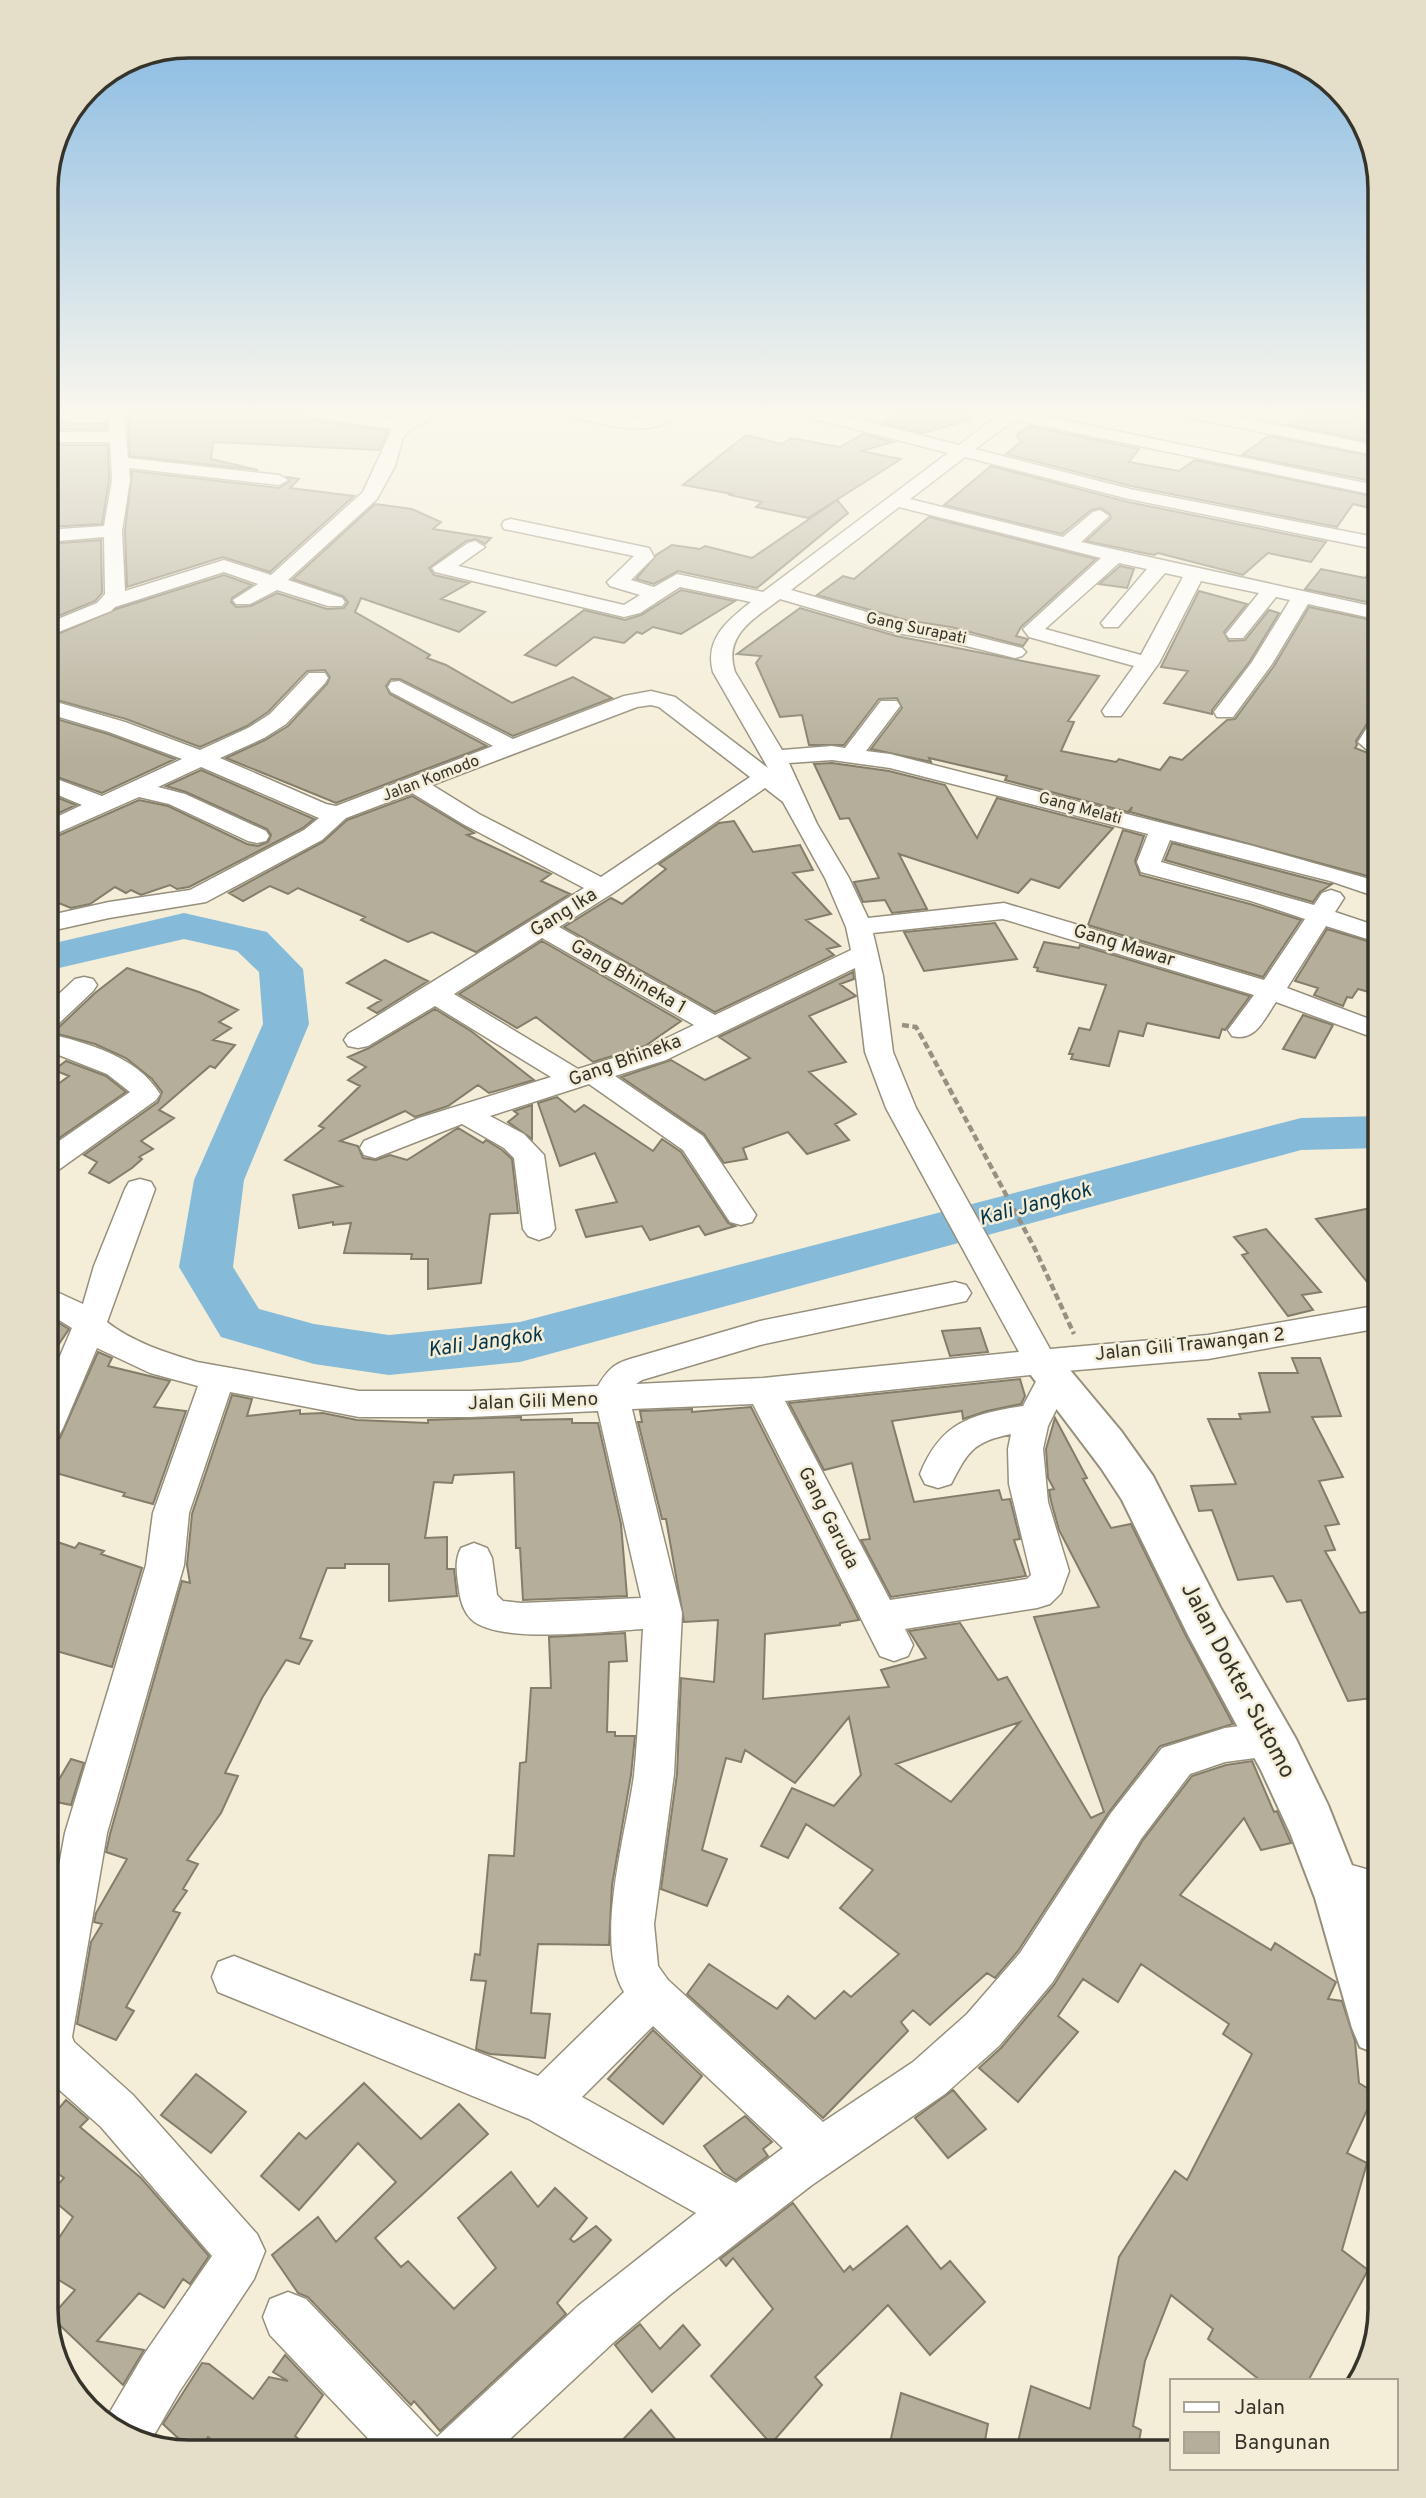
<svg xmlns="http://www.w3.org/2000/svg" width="1426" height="2498" font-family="Overpass,sans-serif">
  <rect width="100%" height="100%" fill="#f4eed8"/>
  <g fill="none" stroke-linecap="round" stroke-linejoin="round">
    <path fill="#85bad9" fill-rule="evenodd" d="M184,913L267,932L303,969L309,1024L244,1180L233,1267L259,1309L314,1324L389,1335L520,1322L1301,1118L1380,1116V1148L1301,1150L520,1362L389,1375L314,1364L221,1337L179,1267L194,1180L263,1024L259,972L237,951L184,939L46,971V945Z"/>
  </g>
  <path fill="#b4ae9a" stroke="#837d6a" stroke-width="2" fill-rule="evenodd" d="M127,412H301L312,420L388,431L379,450L213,442L211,459L258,470L130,456L128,423H130Z
    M901,412H971L972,419L923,433L883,423Z
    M1310,412H1362L1357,418L1373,420L1379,443L1288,425Z
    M61,420L74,424L106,423V429H46V425Z
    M1029,426L1139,449L1129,462L1179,471L1195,460L1381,498V511L1353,504L1337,527L1131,486L1006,454L1021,442L1016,435Z
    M863,434L893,442L861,451L901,459L808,518L756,507L762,502L730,495L732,494L683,485L746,435L782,444L791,438L840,447Z
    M1268,436L1381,458V483L1242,455Z
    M46,445H108L109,480L102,524L46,527V505L59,494L46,492Z
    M991,466L1128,502L1326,542L1311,562L1268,553L1243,575L1158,553L1154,555L1086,541L1111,518L1110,514L1101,508L1091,510L1062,534L944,505Z
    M132,471L279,488L290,481L287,477L299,479L290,488L354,496L270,572L223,557L127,587L125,531Z
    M837,500L848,513L757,588L678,571L654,584L636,579L656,555L672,545L700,549L705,546L752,558Z
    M375,504L412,509L441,522L433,529L491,538L485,544L476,539L466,541L429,568L434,575L469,583L441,599L485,612L459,632L361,598L355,612L430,655L427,658L446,665L512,703L573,677L612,698L513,736L400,679H391L386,686L390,694L487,746L336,803L226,758L265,740L288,726L327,684L330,677L325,670L307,671L268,712L247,726L200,747L126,719L46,697V639L116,609L224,575L252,585L232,598L231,602L236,607L251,606L277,593L327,609L344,608L348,602L343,596L293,579Z
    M929,517L1096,559L1021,627L1016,636L1028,639L1023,646L951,627L906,620L817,595L843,576L854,579Z
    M101,540L102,593L95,601L46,621V544Z
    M1381,557V605L1305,589L1321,569L1365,578Z
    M1120,566L1134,569L1127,588L1099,584Z
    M681,590L735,601L681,634L653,627L642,634L637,632L624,643L594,637L556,666L525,655L584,610L625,620L641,615Z
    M1199,591L1247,604L1224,632L1229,641L1245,640L1269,610L1279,613L1250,661L1212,710V714L1164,703L1188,671L1161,667Z
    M1309,607L1381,622V714L1370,719L1356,741L1357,745L1355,748L1381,758V866L1375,878L1130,812L1132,807L1128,812L1005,780L1007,776L929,758L931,762L871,749L902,708L897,698L879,699L844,745H809L802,715L780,717L756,663L761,656L737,654L800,608L896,636L1099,676L1068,721L1074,722L1061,751L1116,762L1119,759L1160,770L1170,757L1182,760L1227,720L1235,719L1274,666Z
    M46,716L108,734L175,759L102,793L46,773Z
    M832,763L889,771L945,785L977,838L997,798L1113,828L1059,888L1031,879L1018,893L899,854L927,909L892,913L885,900L863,902L854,882L879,878L849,818L840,819L814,764Z
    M201,770L314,819L303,828L189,887L177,889L170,885L141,895L131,890L126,893L115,887L90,904L71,908L46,898V841L139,800L168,806L247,844L258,846L268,842L271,835L267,829L186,792L166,786Z
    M46,793L76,805L46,819Z
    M412,796L474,833L467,835L551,874L541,881L570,894L476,952L432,932L408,942L361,920L365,917L298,888L288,894L270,886L243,901L229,893L323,842L347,820Z
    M734,821L753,852L800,845L813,870L793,873L831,914L806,920L840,946L827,949L834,955L715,1012L564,927L611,898L622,904L666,869L659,864L719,823Z
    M1123,830L1144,836L1135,861L1140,875L1250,904L1301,920L1263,977L1088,925Z
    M1172,843L1329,884H1332L1320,892L1313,902L1165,860Z
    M995,923L1017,959L924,971L904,932Z
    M1327,929L1381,945V973L1369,992L1358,989L1352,998L1347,997L1343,1006L1314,995L1318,988L1295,981Z
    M542,941L681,1021L645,1046L593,1062L536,1017L517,1028L459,994Z
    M1044,942L1079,948L1080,945L1250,996L1225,1030L1222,1029L1219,1038L1147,1023L1143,1036L1119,1031L1109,1066L1071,1059L1073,1054H1069L1079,1028L1090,1030L1106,985L1037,971L1038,968L1034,967Z
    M385,960L428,981L377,1013L368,1008L381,1000L347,983Z
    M127,968L199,992L238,1010L219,1022L231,1028L213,1040L235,1045L215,1068L210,1066L159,1110L174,1118L141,1141L153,1149L139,1157L142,1159L132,1168L109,1183L89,1173L97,1162L84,1155L158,1102L162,1092L152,1079L126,1058L95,1044L47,1031L58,1028L95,993Z
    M853,972L854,979L840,984L856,996L809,1016L846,1062L809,1072L856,1114L835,1124L849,1140L807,1154L788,1132L743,1148L747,1159L724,1163L704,1134L621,1077L671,1060L705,1080L750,1058L719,1037Z
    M435,1009L471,1031L534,1080L489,1093L478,1085L448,1106L415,1117L405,1111L340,1141L358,1146L363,1158L376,1160L390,1155L407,1160L458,1128L483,1143L486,1140L502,1150L512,1159L518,1213L490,1214L481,1283L428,1289V1259H411L412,1254L344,1253L351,1223L333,1225V1222L299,1228L293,1195L342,1186L285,1160L324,1128L319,1126L360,1086L348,1080L366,1067L348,1057L369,1048Z
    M1303,1015L1333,1025L1315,1058L1283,1049Z
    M66,1061L106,1076L126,1092L46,1147V1093L69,1076L54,1070Z
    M557,1097L575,1112L584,1105L653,1151L662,1139L681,1152L728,1223L735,1226L705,1235L699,1226L650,1240L642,1226L586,1237L576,1210L617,1202L595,1153L560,1166L538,1103Z
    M532,1105V1139L508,1122L518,1114L514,1111Z
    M1381,1206V1299L1316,1219Z
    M1266,1229L1321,1292L1302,1295L1313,1310L1288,1316L1242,1255L1248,1253L1234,1237Z
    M49,1317L69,1329L46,1363V1322Z
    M980,1328L988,1352L950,1356L942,1331Z
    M98,1352L112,1358L108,1366L170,1381L154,1407L186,1411L153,1504L123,1496L125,1493L46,1470V1443L60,1438Z
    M1292,1358H1320L1341,1416L1312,1417L1343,1477L1319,1481L1339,1524L1325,1526L1335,1550L1325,1551L1360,1613L1380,1610V1697L1348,1701L1301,1600L1287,1602L1273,1576L1238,1580L1212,1510L1199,1511L1191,1486L1236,1484L1208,1419H1241L1239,1414L1270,1412L1259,1373H1298Z
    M1020,1379L1025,1396L1021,1404L987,1411L963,1419L962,1411L892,1421L914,1502L999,1490L1002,1500L1010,1499L1020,1539L1014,1540L1026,1576L891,1597L861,1540L870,1539L852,1463L824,1470L789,1403Z
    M232,1395L252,1399L247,1416L300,1410V1414L323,1413L357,1420L428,1423V1420L521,1417V1420L572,1419V1423H598L621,1524L627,1596L523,1600L520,1548H516L514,1472L454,1475L452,1483L434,1482L425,1538L447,1537V1569H454L457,1596L389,1601V1564H345V1568H327L300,1638L312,1641L299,1664L286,1660L262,1698L225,1773L238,1776L221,1813L187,1860L198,1864L183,1889L187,1891L173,1911L180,1913L126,2007L134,2011L116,2040L77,2024L91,1942L102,1924L94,1922L96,1913L127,1859L106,1852L110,1834L182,1581L190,1583L187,1565L192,1514Z
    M751,1407L859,1620L840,1623V1625L765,1634L763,1699L889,1687L881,1670L926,1658L909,1631L960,1623L998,1680L1007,1677L1091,1818L1104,1812L1034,1617L1099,1607L1059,1530L1051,1501L1049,1490L1054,1489L1048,1478L1046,1449L1055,1418L1087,1478L1083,1479L1111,1528L1131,1524L1186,1636L1233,1724L1160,1746L1109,1812L1018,1951L995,1978L987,1973L930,2025L913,2010L901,2022L908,2031L823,2118L687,1994L709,1964L777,2009L788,1996L815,2019L844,1991L851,1997L899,1954L840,1908L873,1870L806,1824L788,1858L761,1846L792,1788L834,1806L861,1775L849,1717L795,1783L745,1750L741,1762L726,1758L702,1850L727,1859L707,1906L661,1889L677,1774L681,1678L714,1682L718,1620L684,1622L666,1519H662L638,1422H642L640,1411L692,1409V1412ZM1020,1722L951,1802L896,1764Z
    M46,1538L75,1548L79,1543L104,1551L101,1554L142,1568L112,1667L46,1648Z
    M625,1633L627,1661L609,1662L607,1732H615V1736H635L631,1775L612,1885L609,1945L538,1944L531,2013L550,2014L545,2058L490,2054L476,2049L486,1981L471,1980L475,1954L480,1955L489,1855L514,1856L520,1763L526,1762L531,1688H551L549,1637Z
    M71,1759L84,1763L71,1805L47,1800Z
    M1252,1761L1274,1812L1277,1811L1291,1843L1261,1850L1244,1818L1180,1895L1271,1950L1275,1943L1336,1982L1328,1999L1342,2001L1355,2041L1359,2083L1375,2093L1347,2153L1367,2163L1342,2250L1368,2270L1308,2381H1261L1208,2339L1213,2329L1171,2295L1145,2361L1133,2426L1141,2430L1137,2452H1045L1018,2442L1031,2386L1090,2409L1119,2257L1175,2171L1187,2180L1252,2054L1223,2034L1229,2024L1141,1964L1118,2002L1083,1979L1058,2016L1078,2032L1018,2102L979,2068L1001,2048L1054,1985L1143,1840L1192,1776L1226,1765Z
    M653,2030L702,2076L663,2124L608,2079Z
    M196,2074L246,2112L211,2153L161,2115Z
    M364,2083L421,2139L459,2104L488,2134L375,2238L401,2267L408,2261L454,2309L496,2268L458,2218L511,2172L538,2207L555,2188L587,2218L570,2239L574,2242L596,2226L611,2240L557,2303L566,2314L440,2431L414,2401L411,2405L308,2297L298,2293L272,2255L318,2217L336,2242L396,2182L358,2143L299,2210L261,2176L299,2133L306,2139Z
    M953,2090L986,2129L948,2158L915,2118Z
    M66,2100L88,2119L80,2127L141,2178L209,2256L190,2284L183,2279L164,2308L139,2293L97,2341L144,2350L123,2385L51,2317L75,2290L46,2272V2257L73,2217L48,2196L64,2178L46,2165V2105L55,2113Z
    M745,2116L772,2142L763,2149L768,2156L736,2180L723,2172L704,2146Z
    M793,2203L844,2272L850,2266L853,2270L907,2226L941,2269L950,2261L985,2302L930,2355L888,2305L815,2377L822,2385L771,2444L711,2376L773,2309L733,2258L726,2266L720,2259Z
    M640,2324L660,2349L683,2325L700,2345L652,2392L615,2345Z
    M285,2355L323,2395L295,2436L314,2452H228L208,2437L198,2452H193L163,2424L202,2363L209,2364L253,2399L269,2377L288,2381L273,2372Z
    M901,2393L988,2424L983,2452H888Z
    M651,2410L686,2452H611Z"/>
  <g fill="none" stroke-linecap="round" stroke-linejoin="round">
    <defs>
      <path id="minor" d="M108,412H124L128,458L279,475L288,480L279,485L129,468L130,480L122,531L125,591L224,560L271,575L363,492L392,429L312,417L304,412H346L402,421L420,412H442L410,430L403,437L395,466L377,499L288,580L342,598L345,602L342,606H328L277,590L250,604H236L233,600L258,584L224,572L115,607L111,611L46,637V624L97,603L105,594L104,537L46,542V530L104,526L112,480L110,442H46V432H109Z
        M563,412H600L638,419L659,412H680C654,442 604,423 571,417Z
        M801,412H830L959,445L1002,412H1024L1380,486V496L1014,420L975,449L1130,489L1380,538V550L1129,499L965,457L910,499L1063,537L1093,512L1100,510L1109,516L1081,542L1380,608V620L1308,604L1272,664L1233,717H1217L1214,712L1252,662L1290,600L1276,597L1243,638H1229L1226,634L1259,593L1201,581L1159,663L1121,716H1105L1102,711L1134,666L1029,637L1023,629L1101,558L899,507L791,590L905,623L950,630L1022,648L1026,652L1022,656L1015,658L950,642L896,633L780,599C754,619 723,635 735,672L782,750L832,746L845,748L881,701H897L900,706L866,751L890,754L1253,846L1380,882V898L1330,881L1170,840L1161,862L1314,905L1322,893L1331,890L1340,893L1344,898L1335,912L1380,927V943L1326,926L1287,988L1380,1023V1040L1276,1002C1264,1019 1256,1042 1232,1036L1228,1030L1254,995L1003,919L873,933L883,976L893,1052L916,1108L1050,1349L1208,1335L1380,1305V1328L1208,1359L1066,1371L1071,1380L1048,1426L1043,1449L1048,1502L1069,1571L1061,1593L1050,1604L1037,1608L905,1629L913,1645L908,1656L894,1661L880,1656L753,1404L632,1409L682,1613L674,1774L654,1924L658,1966L668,1980L823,2122L913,2062L967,2014L1020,1953L1111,1813L1162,1748L1225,1728L1270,1722L1284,1727L1290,1739L1284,1751L1270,1756L1225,1762L1190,1774L1141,1839L1052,1983L999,2046L945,2094L812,2185L671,2294L614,2342L496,2452H381L270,2335L263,2317L270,2299L288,2292L306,2299L437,2437L578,2306L696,2213L529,2119L218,1992L212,1977L218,1962L234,1956L538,2076L624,1992C593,1942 627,1831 634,1775C639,1727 640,1678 643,1629C606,1631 497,1645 471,1619C464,1612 460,1600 459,1590C457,1575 454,1561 461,1548L474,1543L487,1548L492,1558L497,1595L503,1601L521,1603L641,1598L598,1411L470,1417H359L230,1392L189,1513L184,1565L107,1833L72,2037L74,2042L133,2095L257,2234L265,2251L254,2279L179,2392L150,2442L110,2429L104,2422L143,2356L212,2256L101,2127L46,2078V1936L65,1833L146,1565L153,1513L198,1386L150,1373L97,1348L63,1428L58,1437L46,1441V1389L72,1328L46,1312V1287L83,1304L94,1266L125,1189L129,1182L140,1179L151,1182L155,1189L107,1322C132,1342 167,1353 197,1362L359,1391H470L598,1386C607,1371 613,1364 630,1359L760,1321L955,1282L966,1285L971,1293L966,1301L760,1345L642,1380L636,1384L763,1378L1019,1352L886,1108L865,1052L855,968L666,1060L615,1076L703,1136L756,1215L752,1222L741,1225L730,1222L683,1150L589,1084L490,1116L524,1134L544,1155L555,1229L550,1236L539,1240L528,1236L523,1229L514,1158L504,1148L462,1124L375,1158L364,1155L360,1148L364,1141L419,1118L551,1077L435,1006L368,1046L358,1048L348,1046L344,1040L348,1034L584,888L463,824L412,793L346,818L322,840L206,902L109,918L46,932V916L109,902L190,890L304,830L319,818L201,767L158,787L185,794L266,831L269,836L266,841L257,843L248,841L169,804L139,797L46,838V822L82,805L46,790V775L102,796L182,759L109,732L46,713V699L125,722L200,750L248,728L270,714L309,673H325L328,678L325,683L286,724L264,738L220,758L326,804L336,806L493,746L391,692L388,687L391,682L399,681L513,739L624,696L651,691L675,697L768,768L713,672C704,639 728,620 751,602L680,587L640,613L624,617L435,572L432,568L468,543L475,541L485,547L458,566L624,605L640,595L610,586L607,582L634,556L504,529L502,525L504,521L511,519L649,548L654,557L631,580L654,587L677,574L763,592L948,453L803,416ZM1119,563L1147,569L1101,623L1104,627H1118L1165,573L1183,577L1141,655L1045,629ZM651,705L659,707L750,777L601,877L479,814L432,785L637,707ZM832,760L890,768L1148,834L1137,862L1141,872L1251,901L1305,919L1264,980L1004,903L868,918L849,878L817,824L789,763ZM765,788L783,802L825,878L846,927L851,950L715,1015L559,927L613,893ZM542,938L694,1025L646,1048L578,1069L454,994ZM1040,1374L1023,1406C970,1415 941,1422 920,1474L925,1484L938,1488L951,1484C968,1452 972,1442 1011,1434L1008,1449L1009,1484L1031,1575L1027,1579L890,1600L785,1401ZM653,2026L783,2148L736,2183L582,2097Z
        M1179,412H1213L1380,446V456L1187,417Z
        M1380,718V756L1372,754L1358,742L1372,720Z
        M84,977L93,979L97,985L93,991L56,1026L46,1028V1006L75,979Z
        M46,1033C87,1043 137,1056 160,1094L156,1100L57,1171L46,1174V1150L130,1092L107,1074L46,1050Z
        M1334,1860L1380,1873V1913L1319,1894L1313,1880L1319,1866Z"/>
      <path id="major" d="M1041,1347L1055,1352L1121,1431L1153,1476L1220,1607L1296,1739L1328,1805L1380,1936V2055L1360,2047L1352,2028L1315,1898L1291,1835L1261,1770L1188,1635L1122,1500L1101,1468L1021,1362L1027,1352Z"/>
    </defs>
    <use href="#minor" stroke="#958f7c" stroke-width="3"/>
    <use href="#major" stroke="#958f7c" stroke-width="4"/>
    <path stroke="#969182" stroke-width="4.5" stroke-dasharray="7 3.5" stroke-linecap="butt" d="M902,1025L916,1027L924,1041L1035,1249L1074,1334"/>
    <use href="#minor" fill="#fff" fill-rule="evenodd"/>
    <use href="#major" fill="#fff" fill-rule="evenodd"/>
  </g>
  <linearGradient id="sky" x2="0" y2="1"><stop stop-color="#80b6e2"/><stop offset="0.54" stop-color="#faf7ed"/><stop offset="1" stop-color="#faf7ed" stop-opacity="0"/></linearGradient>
  <rect width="1426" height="762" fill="url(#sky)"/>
  <g text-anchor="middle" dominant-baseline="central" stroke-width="5" stroke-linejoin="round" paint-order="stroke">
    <g font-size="16" fill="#36332b" stroke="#f4eed8">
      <text transform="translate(916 629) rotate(12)">Gang Surapati</text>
      <text transform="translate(431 779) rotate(-21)">Jalan Komodo</text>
      <text transform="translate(1080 809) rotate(15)">Gang Melati</text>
    </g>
    <g font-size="19" fill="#36332b" stroke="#f4eed8">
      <text transform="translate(564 913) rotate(-32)">Gang Ika</text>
      <text transform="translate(1124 946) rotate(17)">Gang Mawar</text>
      <text transform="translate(628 977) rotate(30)">Gang Bhineka 1</text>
      <text transform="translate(625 1061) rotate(-20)">Gang Bhineka</text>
      <text transform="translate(1190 1345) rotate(-6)">Jalan Gili Trawangan 2</text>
      <text transform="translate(533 1402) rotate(-2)">Jalan Gili Meno</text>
      <text transform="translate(828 1518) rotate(63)">Gang Garuda</text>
    </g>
    <g font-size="21" font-style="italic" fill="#043449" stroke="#f4eed8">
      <text transform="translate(1035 1205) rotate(-15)">Kali Jangkok</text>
      <text transform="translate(485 1343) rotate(-8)">Kali Jangkok</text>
    </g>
    <g font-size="23" fill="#36332b" stroke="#f4eed8">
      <text transform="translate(1237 1681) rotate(62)">Jalan Dokter Sutomo</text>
    </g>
  </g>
  <path d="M0 0H1426V2498H0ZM189 58H1237A131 131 0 0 1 1368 189V2309A131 131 0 0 1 1237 2440H189A131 131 0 0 1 58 2309V189A131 131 0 0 1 189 58Z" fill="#e5dfca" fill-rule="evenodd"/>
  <path fill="none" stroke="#36332b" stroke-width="3.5" d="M189 58H1237A131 131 0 0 1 1368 189V2309A131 131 0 0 1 1237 2440H189A131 131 0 0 1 58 2309V189A131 131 0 0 1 189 58Z"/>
  <rect x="1170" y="2379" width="228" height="91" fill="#f4eed8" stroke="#a8a393" stroke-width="2"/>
  <rect x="1184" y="2402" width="35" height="10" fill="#ffffff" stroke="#a8a393" stroke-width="2"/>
  <text x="1234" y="2414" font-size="21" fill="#36332b">Jalan</text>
  <rect x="1184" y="2432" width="35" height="21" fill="#b4ae9a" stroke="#a8a393" stroke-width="2"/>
  <text x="1234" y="2449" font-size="21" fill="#36332b">Bangunan</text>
</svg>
